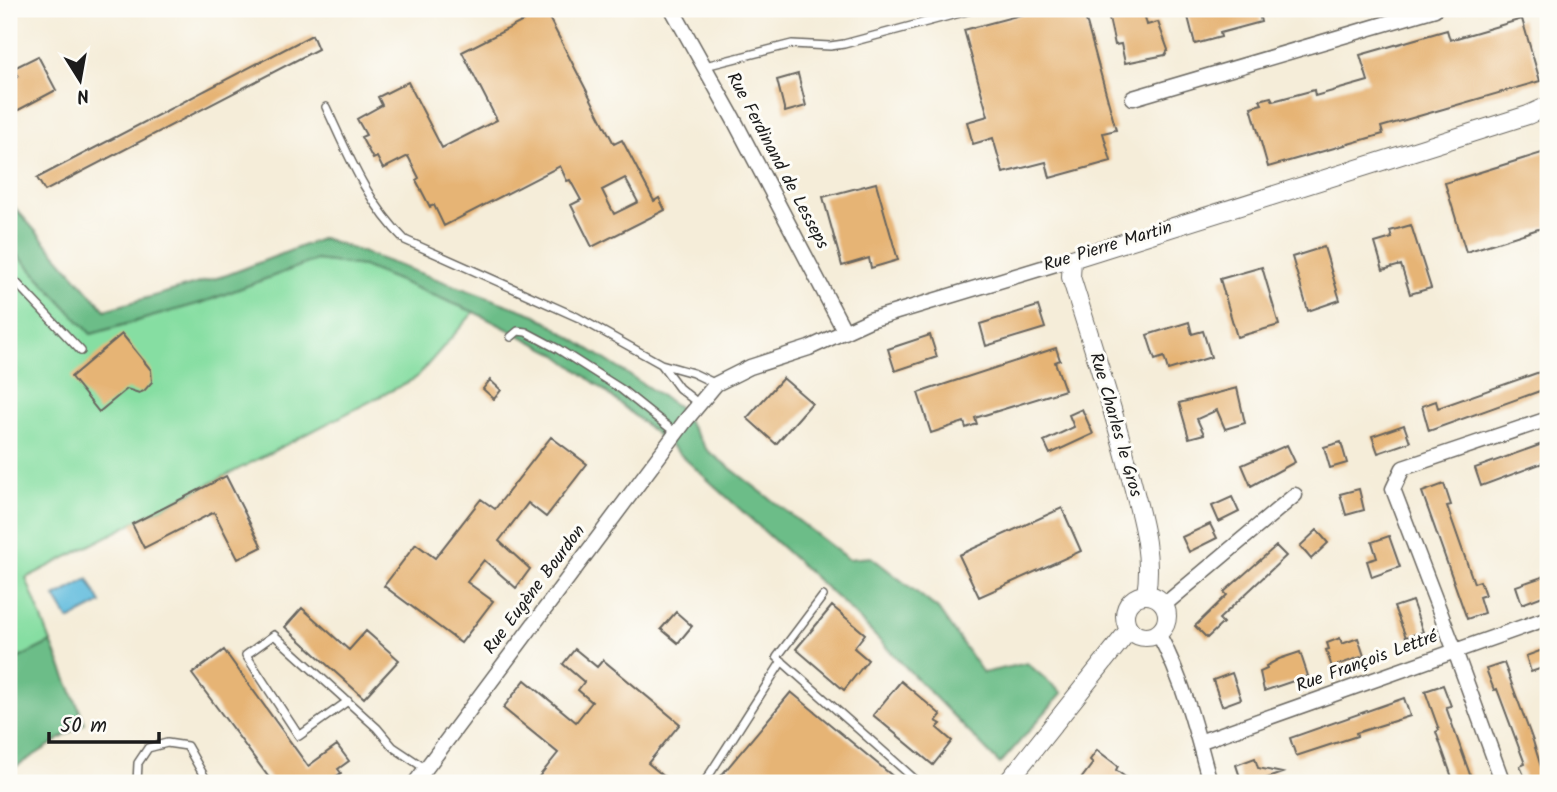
<svg xmlns="http://www.w3.org/2000/svg" width="1557" height="792" font-family="Kalam,sans-serif">
  <rect width="100%" height="100%" fill="#fdfcf7"/>
  <filter id="ink" filterUnits="userSpaceOnUse"><feTurbulence type="fractalNoise" baseFrequency=".0143" numOctaves="2"/><feDisplacementMap in="SourceGraphic" scale="14" xChannelSelector="R" yChannelSelector="G"/><feConvolveMatrix kernelMatrix="1 2 1 2 8 2 1 2 1" color-interpolation-filters="sRGB"/></filter>
  <filter id="wash" filterUnits="userSpaceOnUse"><feTurbulence type="fractalNoise" baseFrequency=".00686" numOctaves="4" result="noise"/><feDisplacementMap in="SourceGraphic" scale="28" xChannelSelector="R" yChannelSelector="G"/><feGaussianBlur stdDeviation="1.57" result="paint"/><feColorMatrix in="noise" values="0 0 0 0 0 0 0 0 0 0 0 0 0 0 0 0 0 1.4 0 .05"/><feComposite in="paint" operator="in"/></filter>
  <g filter="url(#wash)">
    <rect width="100%" height="100%" fill="#f5edd9"/>
    <path fill="#86dea2" stroke="#517d5f" stroke-width="2" d="M9,245L91,334L204,302L316,260L363,266L474,312L416,378L26,578L51,642L9,663Z"/>
    <path fill="#6cbd88" stroke="#446c52" stroke-width="2" d="M9,201L105,310L227,275L323,238L536,315L677,406L707,450L848,559L871,557L938,609L983,673L1027,663L1062,693L1000,764L846,606L672,447L600,387L556,354L474,312L363,266L316,260L204,302L91,334L9,245Z
      M51,642L85,723L9,771V663Z"/>
    <path fill="#5fbbdd" stroke="#3e6c7c" stroke-width="2" d="M88,579L101,603L69,620L55,597Z"/>
    <g id="blocks">
      <path fill="#e6b475" fill-rule="evenodd" d="M1043,9H1083L1116,130L1103,133L1111,161L1050,178L1046,162L1003,173L993,138L973,144L967,122L988,116L964,30Z
        M1107,9H1143L1147,25L1158,22L1168,50L1165,55L1125,63L1121,44L1115,45Z
        M1186,9H1258L1261,22L1220,33L1221,37L1195,44Z
        M545,10L614,144L622,140L654,201L659,198L665,210L592,247L571,205L581,200L570,180L567,181L560,166L444,226L434,205L430,207L416,180L419,178L408,156L383,169L377,157L373,159L361,137L366,135L357,119L382,105L378,97L408,82L442,148L497,120L462,52ZM625,178L638,202L614,214L602,190Z
        M1522,19L1540,81L1381,127L1383,134L1268,167L1251,107L1262,104L1260,100L1271,97L1273,101L1314,90L1315,96L1368,81L1360,55L1447,30L1450,40Z
        M312,35L318,49L45,191L37,178Z
        M38,56L56,90L9,115V82L18,77L14,68Z
        M798,74L806,106L785,112L777,80Z
        M1548,151V226L1466,252L1445,183Z
        M876,183L898,260L871,268L869,258L842,266L823,197Z
        M1411,225L1431,288L1410,294L1401,265L1383,270L1375,243L1392,238L1390,231Z
        M1324,247L1340,300L1308,311L1292,257Z
        M1262,267L1279,325L1237,337L1220,279Z
        M1038,306L1045,328L986,346L980,324Z
        M1189,322L1192,334L1203,331L1211,357L1168,370L1164,357L1155,360L1147,335Z
        M122,334L151,370L152,382L144,391L139,393L127,389L99,412L71,377Z
        M930,335L937,357L895,371L888,349Z
        M1056,348L1060,360L1055,362L1065,390L975,418L977,424L966,428L964,422L931,433L918,393Z
        M1548,369V388L1429,431L1422,406L1436,401L1438,408Z
        M783,378L812,403L776,444L747,418Z
        M490,380L501,390L494,399L483,389Z
        M1237,388L1245,423L1225,429L1217,410L1197,419L1204,434L1189,438L1179,403Z
        M1082,409L1093,434L1050,454L1044,441L1074,427L1069,415Z
        M1404,425L1410,442L1378,453L1372,436Z
        M551,437L587,464L546,517L528,503L499,541L530,569L516,588L484,560L467,582L493,601L461,643L384,586L416,544L435,558L481,499L495,509Z
        M1341,442L1347,463L1330,468L1324,447Z
        M1548,442V461L1481,486L1475,468Z
        M1287,445L1295,462L1251,486L1242,465Z
        M226,476L262,547L238,559L214,512L144,548L132,524Z
        M1444,484L1451,505L1447,506L1474,583L1480,581L1485,595L1479,597L1484,613L1467,619L1422,492Z
        M1359,489L1364,510L1346,515L1340,494Z
        M1232,497L1239,512L1219,522L1212,506Z
        M1062,508L1081,551L979,597L959,555Z
        M1210,524L1217,538L1189,552L1182,537Z
        M1317,530L1328,543L1311,559L1300,546Z
        M1389,536L1400,567L1372,577L1367,561L1377,558L1372,542Z
        M1276,546L1286,556L1219,619L1223,623L1207,638L1195,626L1227,595L1224,592Z
        M1548,575V594L1522,604L1516,586Z
        M1412,601L1423,632L1406,637L1394,607Z
        M832,606L865,634L854,648L868,660L844,690L796,649Z
        M302,608L349,650L366,631L399,660L364,698L285,627Z
        M676,612L692,626L678,643L661,629Z
        M1340,638L1342,644L1358,638L1364,656L1332,667L1326,650L1329,649L1327,643Z
        M1548,648V666L1531,672L1526,656Z
        M575,649L597,667L603,660L680,724L648,763L672,783H534L558,753L503,708L525,680L576,722L592,702L578,690L584,682L563,664Z
        M224,650L308,766L337,745L349,761L338,769L341,773L326,783H273L192,674Z
        M1300,652L1308,676L1264,691L1260,672L1267,669L1266,666L1279,659Z
        M1504,663L1533,741L1546,783H1527L1520,766L1525,764L1497,689L1494,690L1486,669Z
        M1232,673L1241,699L1222,706L1213,680Z
        M901,681L941,715L936,721L941,724L937,728L952,741L933,765L873,715Z
        M1443,685L1451,706L1446,707L1473,783H1454L1436,732L1439,730L1425,691Z
        M791,692L901,783H715Z
        M1404,698L1410,716L1356,733L1357,736L1296,756L1290,738Z
        M1097,750L1118,766L1116,770L1133,783H1078L1093,763L1090,760Z
        M1255,758L1258,768L1282,773L1253,783H1242L1236,765Z"/>
    </g>
  </g>
  <g filter="url(#ink)">
    <use href="#blocks" fill-opacity="0" stroke="#68655e" stroke-width="2"/>
    <g fill="none" stroke-linecap="round" stroke-linejoin="round">
      <defs>
        <path id="service" d="M705,66L792,44L830,46L844,44L975,9
          M326,107C348,154 367,203 405,240L577,317L661,364L693,373L716,384
          M9,275L81,351
          M511,337L518,331L526,332L558,349L621,389L676,433
          M662,365L679,388L699,404
          M823,596L777,657L919,783
          M348,701L299,736L246,655L274,635L377,728L393,747L426,769
          M137,783L138,763L148,748L167,743L187,746L208,783
          M704,783L782,661"/>
        <path id="minor" d="M672,9L733,118L845,332
          M1133,98L1435,9
          M1164,605L1295,495
          M1158,633C1183,679 1197,733 1210,783
          M1199,742L1548,618
          M415,783L686,420L716,384L750,367L809,348L870,320L1072,259
          M1503,783L1455,651L1393,489L1403,468L1548,419"/>
        <path id="tertiary" d="M1146,594C1153,554 1141,517 1131,478C1114,410 1092,344 1071,277L1072,259L1528,115L1548,106
          M1125 616a21 21 0 1 1 42 0a21 21 0 1 1-42 0Z
          M1007,783L1129,630"/>
      </defs>
      <use href="#service" stroke="#68655e" stroke-width="10"/>
      <use href="#minor" stroke="#68655e" stroke-width="17"/>
      <use href="#tertiary" stroke="#68655e" stroke-width="20"/>
      <use href="#service" stroke="#fff" stroke-width="7"/>
      <use href="#minor" stroke="#fff" stroke-width="14"/>
      <use href="#tertiary" stroke="#fff" stroke-width="18"/>
    </g>
  </g>
  <g text-anchor="middle" dominant-baseline="central" stroke-width="6" stroke-linejoin="round" paint-order="stroke">
    <g font-size="18" fill="#1c1c1c" stroke="#fdfcf7">
      <text transform="translate(777 161) rotate(62)">Rue Ferdinand de Lesseps</text>
      <text transform="translate(1108 247) rotate(-17)">Rue Pierre Martin</text>
      <text transform="translate(1115 425) rotate(74)">Rue Charles le Gros</text>
      <text transform="translate(535 590) rotate(-53)">Rue Eugène Bourdon</text>
      <text transform="translate(1367 662) rotate(-20)">Rue François Lettré</text>
    </g>
  </g>
  <rect width="1557" height="792" fill="none" stroke="#fdfcf7" stroke-width="35"/>
  <g transform="translate(80 80) rotate(169)" stroke="#fdfcf7" stroke-width="5" paint-order="stroke">
  <path d="M0-5L12 26L0 18L-12 26Z" fill="#1c1c1c"/>
  <text y="-10" font-size="19" font-weight="bold" text-anchor="middle" fill="#1c1c1c">N</text>
  </g>
  <path d="M49 732v10h110v-10" fill="none" stroke="#1c1c1c" stroke-width="3.5"/>
  <text x="60" y="732" font-size="21" fill="#1c1c1c" stroke="#fdfcf7" stroke-width="5" paint-order="stroke">50 m</text>
</svg>
